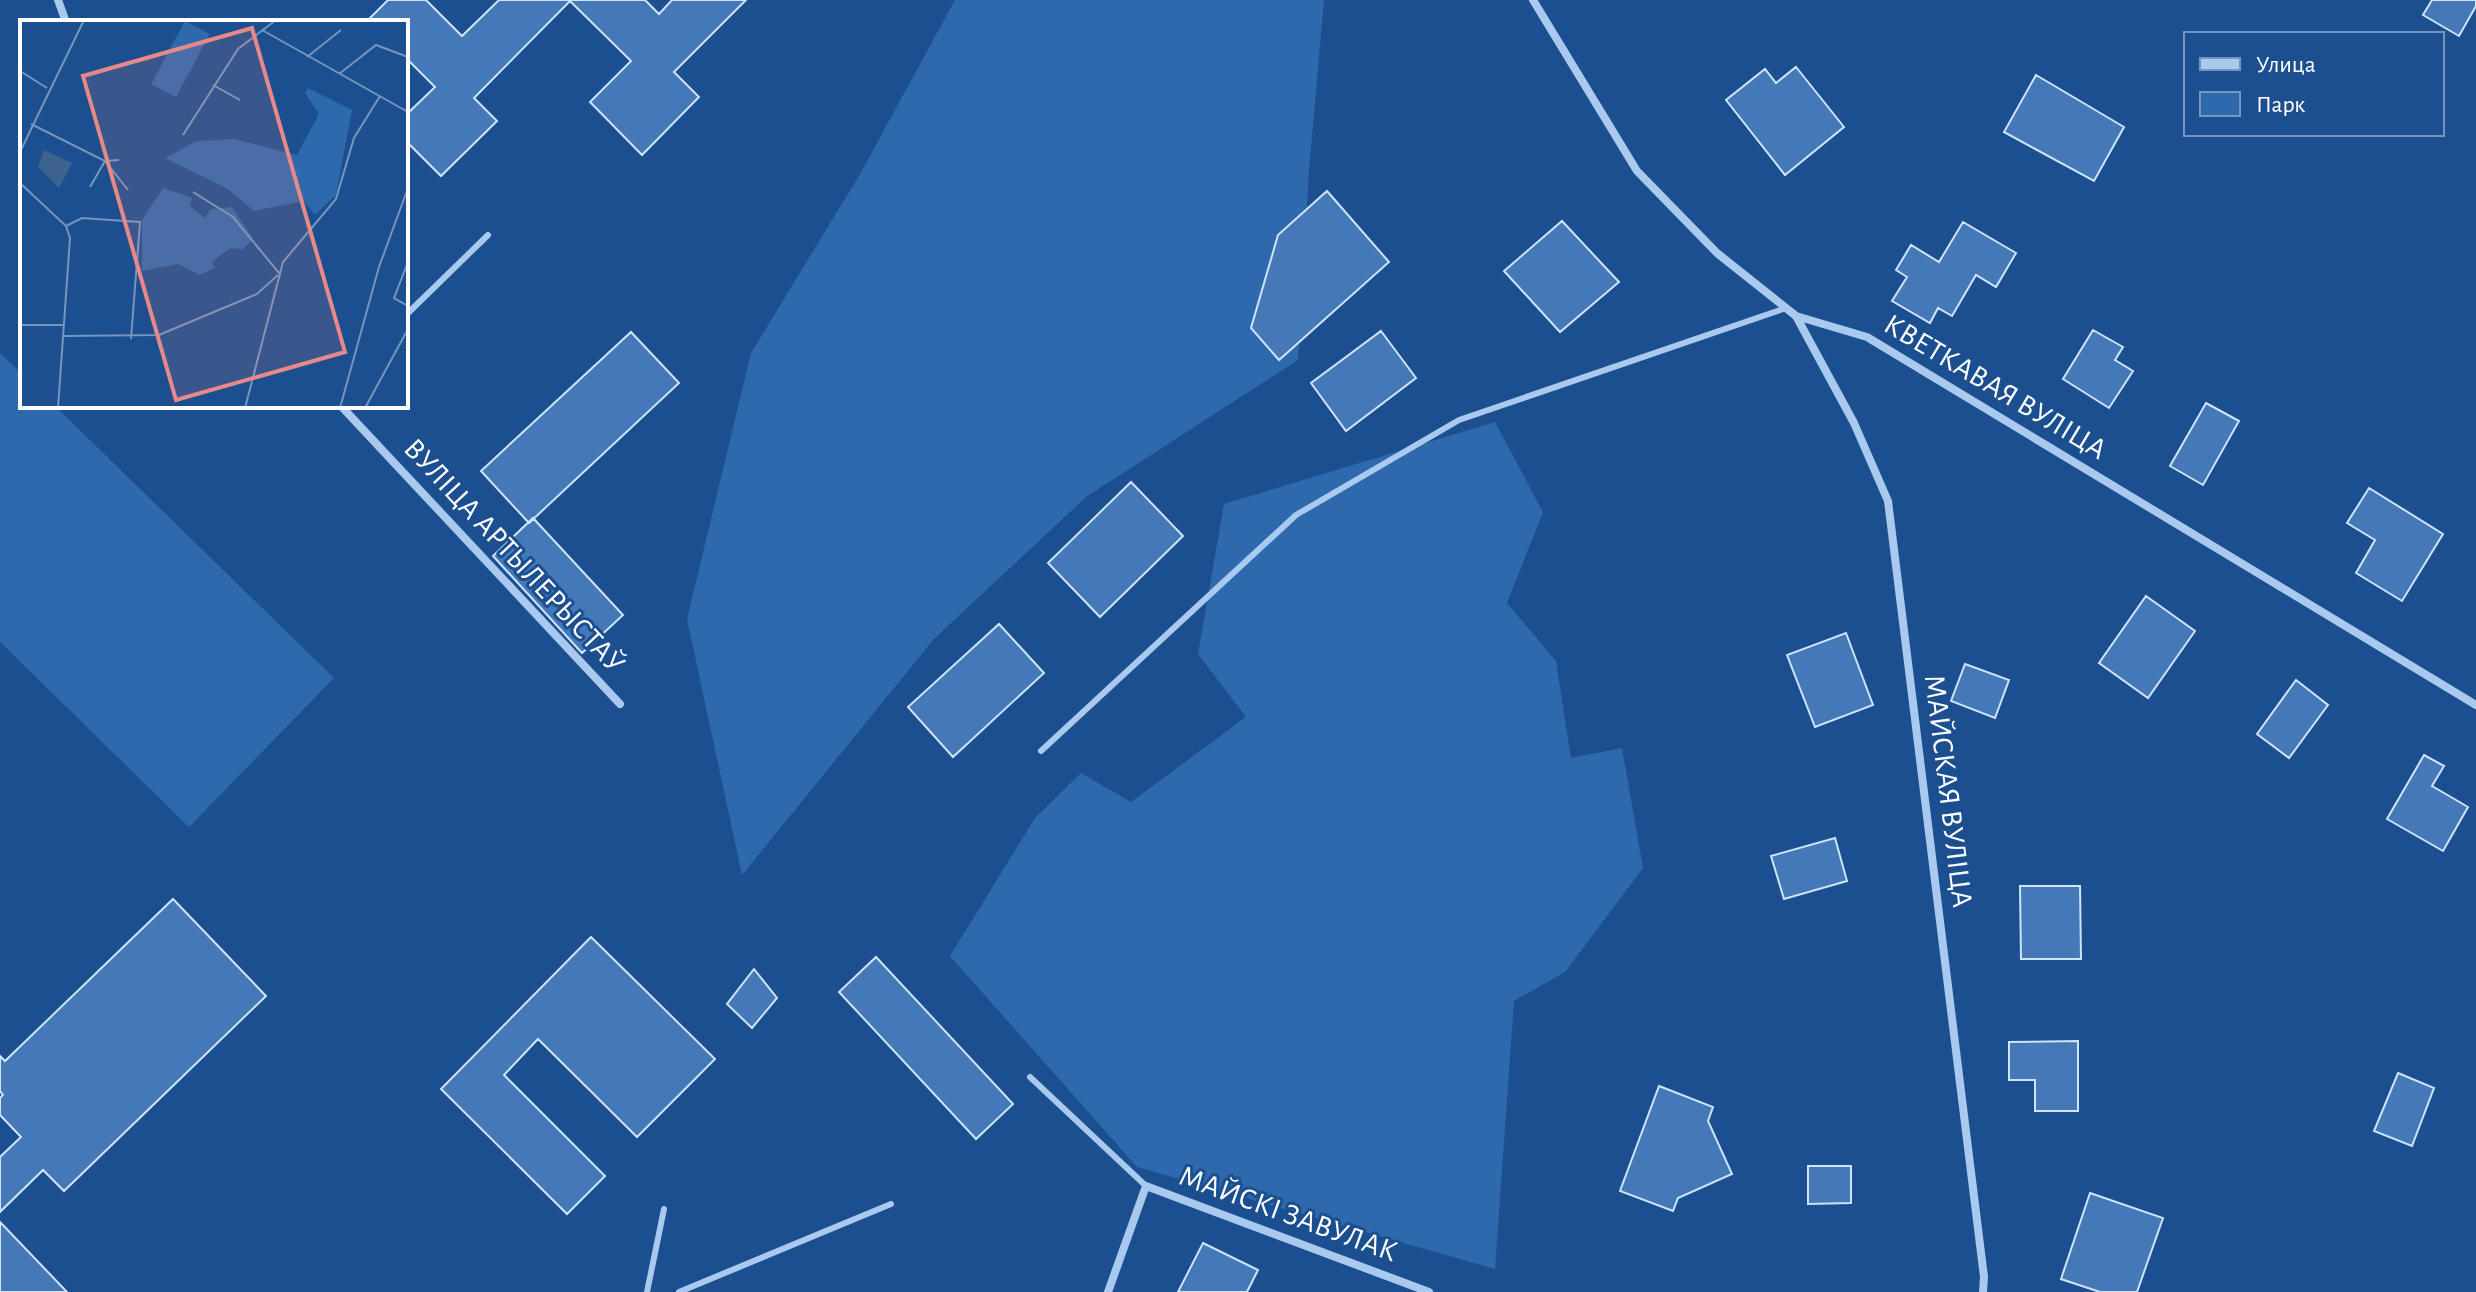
<svg xmlns="http://www.w3.org/2000/svg" width="2476" height="1292" font-family="'Alegreya Sans',sans-serif">
  <rect width="100%" height="100%" fill="#1b4f8f"/>
  <path fill="#2e69ad" d="M955,0H1324L1309,170L1298,360L1086,497L934,639L742,875L687,619L751,353L860,174Z
    M0,353L22,374V406H55L334,678L189,827L0,642Z
    M1495,422L1543,512L1507,603L1556,661L1571,758L1622,748L1643,868L1565,972L1514,1001L1495,1269L1137,1167L950,956L1035,818L1081,773L1131,802L1246,717L1198,654L1224,504Z"/>
  <path fill="#4478b7" stroke="#cfe3fa" stroke-width="2" d="M388,0H426L462,36L499,0H645L659,14L672,0H746L674,72L699,97L642,155L590,102L631,61L570,1L474,98L497,121L441,176L406,141V115L435,87L406,58V22H370L368,20Z
    M2432,0H2476V6L2459,36L2423,15Z
    M1796,67L1844,127L1785,175L1726,100L1765,69L1776,83Z
    M2036,75L2124,127L2094,181L2004,132Z
    M1327,191L1389,262L1279,360L1251,328L1278,235Z
    M1562,221L1619,282L1560,332L1504,271Z
    M1963,222L2016,253L1996,287L1976,275L1952,316L1938,308L1930,323L1892,301L1907,277L1896,270L1911,245L1939,262Z
    M2093,330L2123,347L2115,360L2133,371L2109,408L2063,379Z
    M1381,331L1416,378L1346,431L1311,383Z
    M631,332L679,383L529,523L481,471Z
    M2206,403L2239,421L2203,485L2170,466Z
    M1131,482L1183,536L1100,617L1048,563Z
    M2369,488L2443,534L2402,601L2356,573L2375,540L2347,523Z
    M533,518L623,615L582,653L493,556Z
    M2146,596L2195,631L2148,698L2099,663Z
    M999,624L1044,673L953,757L908,707Z
    M1846,633L1873,705L1815,727L1787,655Z
    M1965,664L2009,680L1995,718L1951,701Z
    M2296,680L2328,705L2289,758L2257,734Z
    M2424,755L2444,766L2432,786L2468,807L2443,851L2387,819Z
    M1835,838L1847,881L1784,899L1771,856Z
    M2020,886H2080L2081,959H2021Z
    M173,899L266,996L64,1191L43,1170L0,1212V1157L21,1137L0,1115V1098L3,1095L0,1091V1056L5,1061Z
    M591,937L715,1059L637,1137L538,1039L504,1075L605,1176L567,1214L441,1089Z
    M876,957L1013,1104L976,1139L839,992Z
    M754,969L777,998L752,1028L727,1004Z
    M2078,1041V1111H2035V1080H2009V1042Z
    M2398,1073L2434,1088L2412,1146L2374,1131Z
    M1659,1086L1713,1107L1708,1121L1732,1174L1678,1198L1673,1211L1620,1191Z
    M1808,1166H1851V1203L1808,1204Z
    M2090,1193L2163,1218L2137,1292H2100L2061,1279Z
    M0,1222L67,1292H0Z
    M1203,1243L1258,1270L1247,1292H1178Z"/>
  <g fill="none" stroke-linecap="round" stroke-linejoin="round">
    <path stroke="#a9c9ee" stroke-width="6" d="M406,315L488,235
      M1041,751L1296,515L1459,420L1786,308
      M1030,1077L1146,1186
      M647,1292L664,1209
      M679,1292L891,1204"/>
    <path stroke="#a9c9ee" stroke-width="8" d="M58,0L66,22
      M1533,0L1637,171L1717,253L1796,316L1867,337L2476,705
      M1796,316L1854,423L1888,501L1984,1277L1983,1292
      M341,406L620,704
      M1108,1292L1146,1186L1429,1292"/>
  </g>
  <g text-anchor="middle" dominant-baseline="central" stroke-width="6" stroke-linejoin="round" paint-order="stroke">
    <g font-size="30" fill="#fff" stroke="#1b4f8f">
      <text transform="translate(1995 387) rotate(31)">КВЕТКАВАЯ ВУЛІЦА</text>
      <text transform="translate(514 556) rotate(47)">ВУЛІЦА АРТЫЛЕРЫСТАЎ</text>
      <text transform="translate(1948 791) rotate(83)">МАЙСКАЯ ВУЛІЦА</text>
      <text transform="translate(1288 1214) rotate(20)">МАЙСКІ ЗАВУЛАК</text>
    </g>
  </g>
  <g transform="translate(20 20)">
    <rect width="388" height="388" fill="#1b4f8f"/>
    <path d="M165,1L190,14L156,77L131,64ZM288,68L332,90L316,175L295,195L284,181L234,191L208,169L145,138L177,121L214,119L277,135L299,94L285,73ZM143,168L172,178L170,186L185,198L191,189L212,187L233,219L223,229L210,228L192,242L195,248L180,255L158,244L122,251V200Z" fill="#2e69ad"/>
    <path d="M24,130L52,143L39,168L18,147Z" fill="#3c6290"/>
    <path fill="none" stroke="#7695bc" stroke-width="2" d="M242,10L388,92M287,37L321,10M0,51L27,68M319,54L356,25L388,37M193,65L220,80M11,104L85,141L108,170M163,115L218,29L256,0M0,132L64,0M0,163L46,206L50,218L38,388M70,167L85,141L99,140M173,172L213,197L259,253M46,206L62,198L120,202L111,319M388,242L374,278L388,286M0,305H43M43,316L139,315L237,274L258,255M225,388L263,242L316,179L334,118L360,76M320,388L359,247L388,168M345,388L388,309"/>
    <path fill="#e88989" fill-opacity="0.15" stroke="#e88989" stroke-width="4" d="M232,8L325,332L156,380L63,56Z"/>
    <rect width="388" height="388" fill="none" stroke="#fff" stroke-width="4"/>
  </g>
  <rect x="2184" y="32" width="260" height="104" fill="#1b4f8f" stroke="#7695bc" stroke-width="2"/>
  <rect x="2200" y="58" width="40" height="12" fill="#a9c9ee" stroke="#7695bc" stroke-width="2"/>
  <text x="2256" y="72" font-size="24" fill="#ffffff">Улица</text>
  <rect x="2200" y="92" width="40" height="24" fill="#2e69ad" stroke="#7695bc" stroke-width="2"/>
  <text x="2256" y="112" font-size="24" fill="#ffffff">Парк</text>
</svg>
